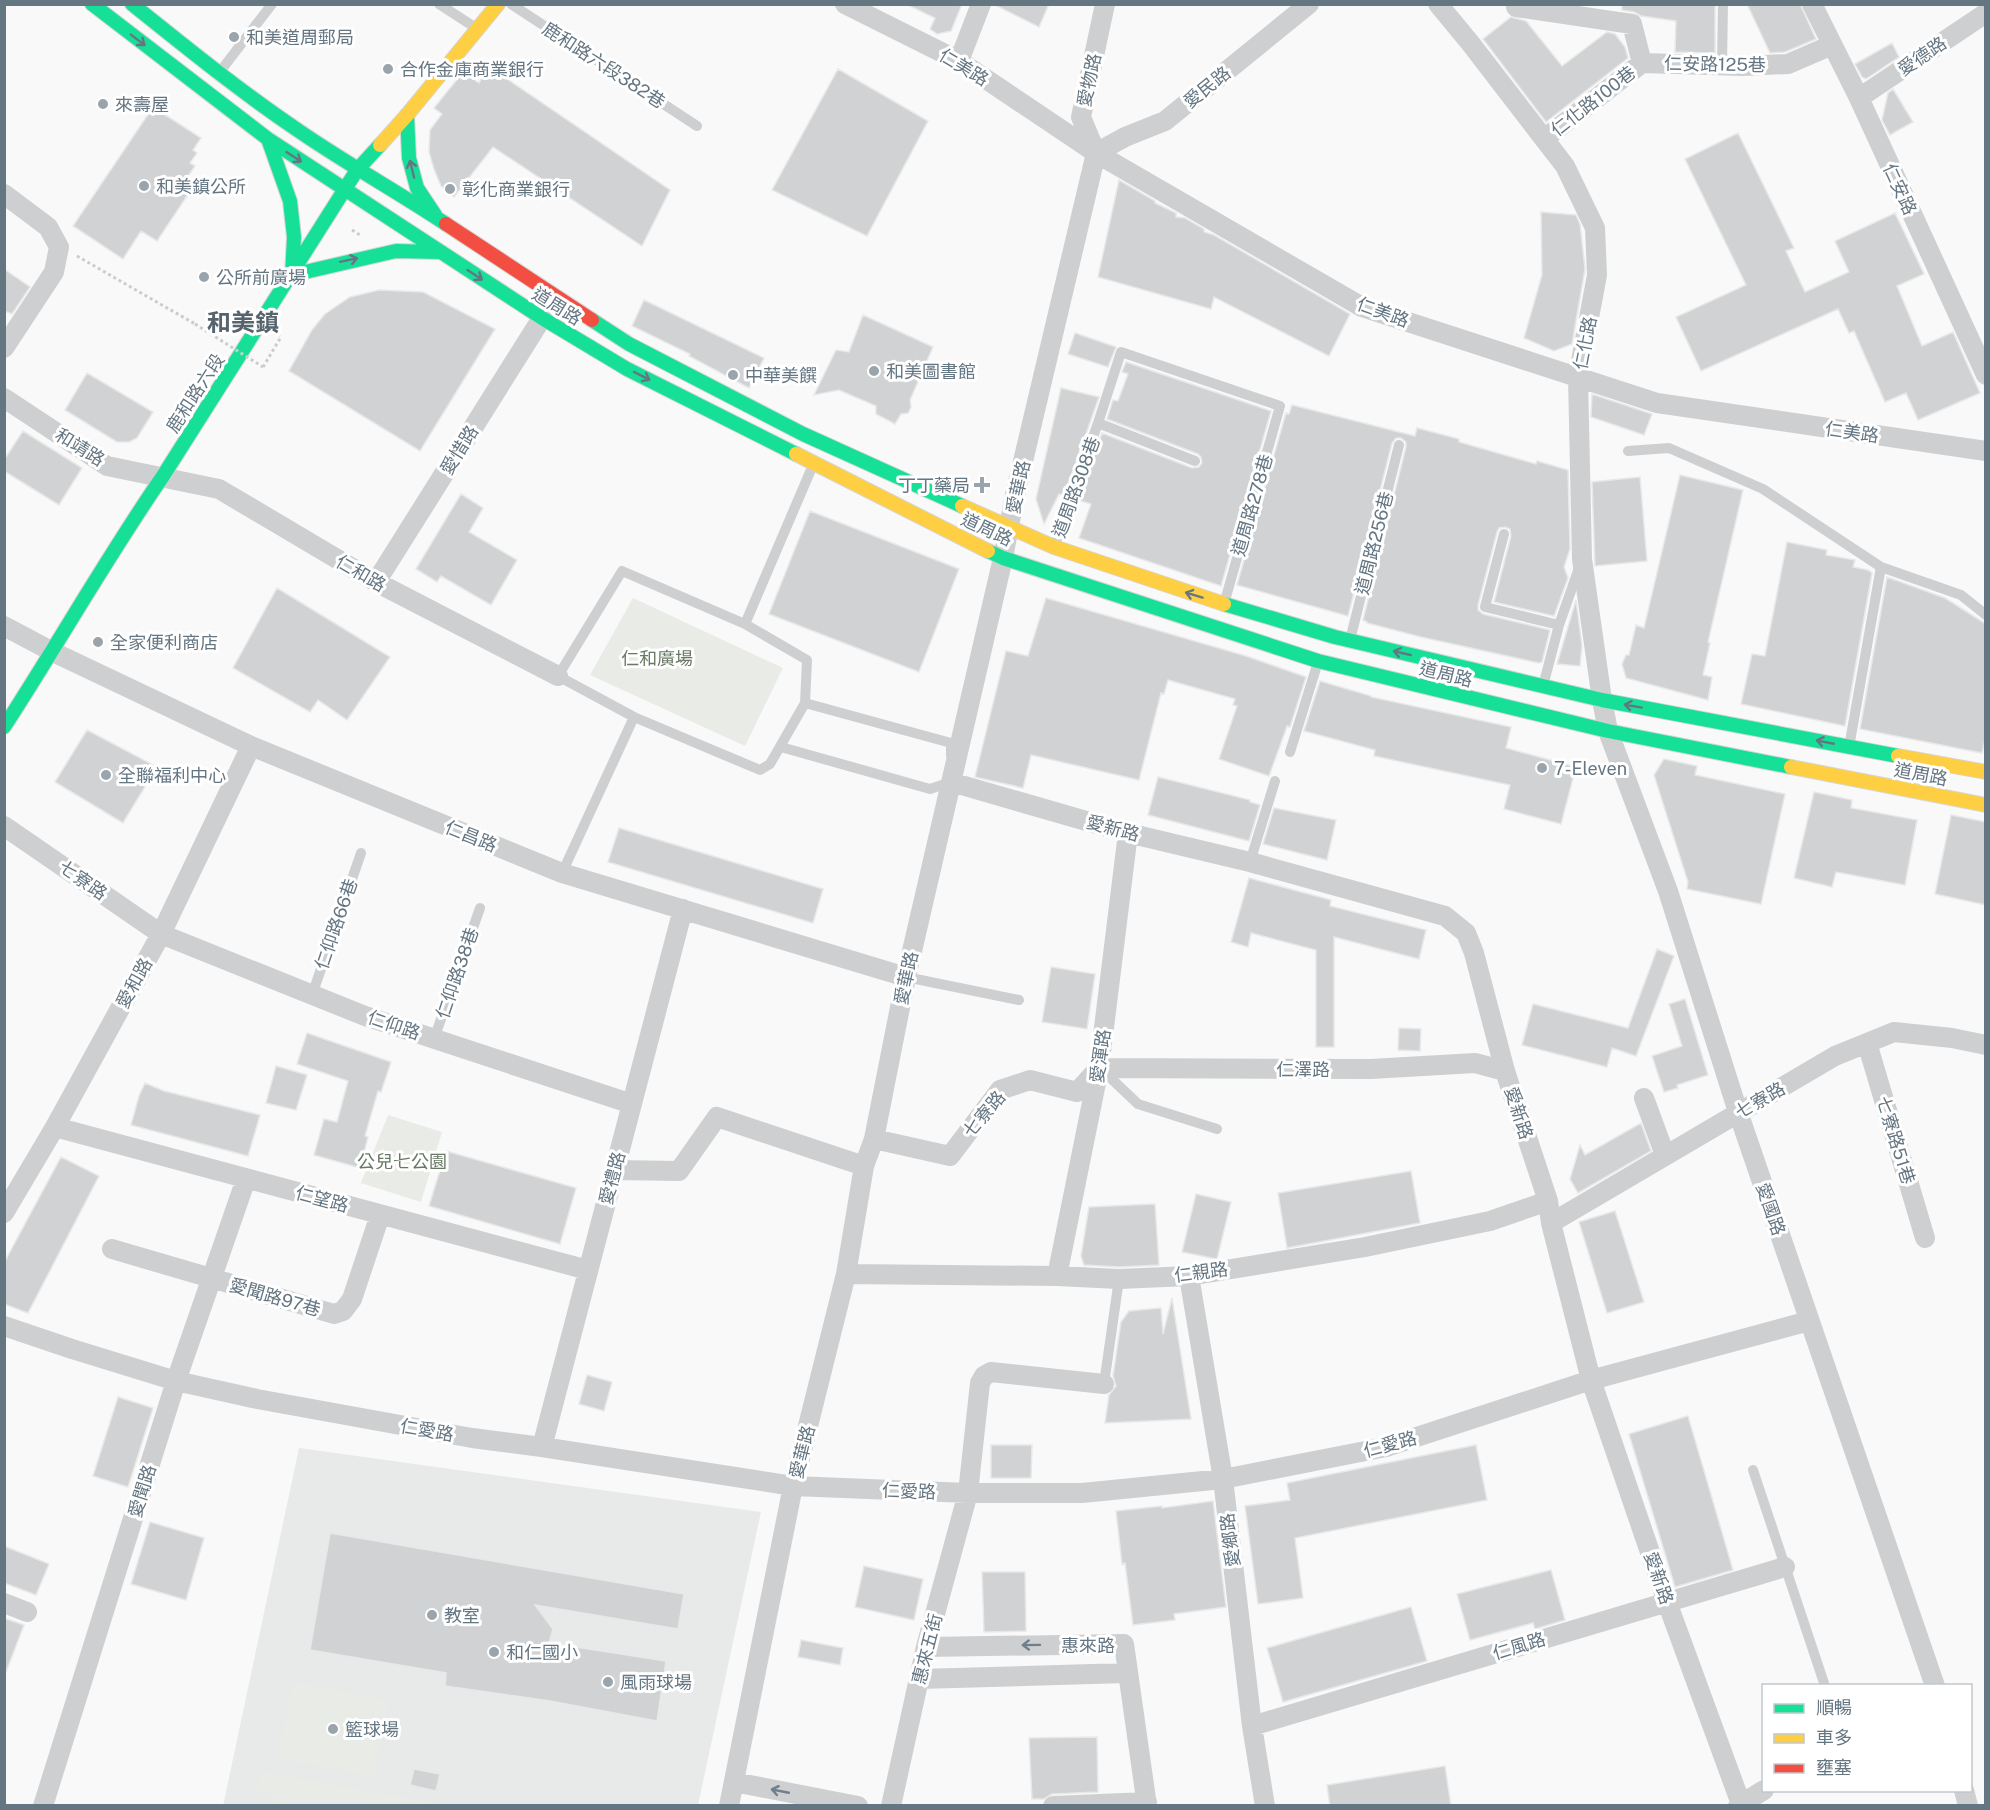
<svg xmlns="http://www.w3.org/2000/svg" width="1990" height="1810" font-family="'Public Sans','Noto Sans TC',sans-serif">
  <rect width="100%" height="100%" fill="#f9f9f9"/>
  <path fill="#e8e9e9" d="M299,1448L761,1512L698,1805L223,1806Z"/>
  <path fill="#e8ebe6" d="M633,598L783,668L745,746L590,675Z
    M388,1115L442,1132L421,1202L361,1183Z
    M293,1682L388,1700L374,1777L278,1758Z
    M260,1772L450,1805H269L281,1796L256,1791Z"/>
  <path fill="#d0d2d3" stroke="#e8e8e8" stroke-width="1.5" d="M906,4H962L951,31L937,34L930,29L935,18Z
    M993,4H1049L1039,27Z
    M1622,4H1715V53L1675,52L1676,21L1641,16L1634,12L1622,10Z
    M1747,4H1800L1816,39L1785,52L1770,53Z
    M1511,17L1526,21L1562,66L1607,32L1615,34L1625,47L1628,58L1546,122L1483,39Z
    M1892,43L1899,57L1866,79L1862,77L1855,64Z
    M488,66L670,190L642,246L493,147L454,197L441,186L434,169L429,152L430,130L442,114L434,108L463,72L479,83Z
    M838,69L928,121L867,236L772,190Z
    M1893,89L1913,122L1890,135L1882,120L1888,93Z
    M153,107L201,138L193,150L197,153L190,163L195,166L186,179L191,183L185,190L189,193L157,241L141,231L123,259L73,226Z
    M1738,133L1794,248L1786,251L1805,292L1849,272L1835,241L1895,213L1924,274L1897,286L1922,346L1953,332L1980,393L1918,420L1906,393L1885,402L1854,331L1849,333L1838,309L1701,371L1676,317L1746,285L1685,159Z
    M1119,180L1155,201V203L1176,213V217L1185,218L1204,229V232L1214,235L1350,314L1329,356L1214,297L1211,309L1098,277Z
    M1541,212L1576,215L1580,224L1585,269L1572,344L1554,351L1524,338L1542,275Z
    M4,269L30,287L12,314L4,311Z
    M379,290L423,292L495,329L420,451L289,371L312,330L325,314L350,297Z
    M644,300L764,358L749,388L689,356L690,354L632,326Z
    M863,315L933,347L910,400L911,407L908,413L901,414L895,424L876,414V406L839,390L814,395L836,350L849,352Z
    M1075,333L1116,347L1108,367L1068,354Z
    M1126,362L1271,411L1221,586L1079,538L1091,504L1078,500L1102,433L1192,468L1199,467L1202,463L1201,457L1198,454L1107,419L1113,400L1118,401L1128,374L1122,372Z
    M87,373L153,412L137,438L129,442H117L65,410Z
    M1061,388L1099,397L1064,496L1059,494L1044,524L1036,499Z
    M1592,394L1652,414L1644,435L1591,417Z
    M1292,405L1415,436L1417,428L1459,439V442L1536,464L1537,461L1568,470L1570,549L1564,567L1568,578L1554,616L1494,602L1511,536L1510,529L1505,527L1499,528L1497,532L1478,605V610L1483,614L1550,630L1542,662L1539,663L1421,637L1367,623V622L1363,620L1406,447V442L1401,438H1396L1392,443L1348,616L1237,585L1286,413L1289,414Z
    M23,431L82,468L59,505L4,471V460Z
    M1680,475L1743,490L1708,642L1710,643L1703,675L1712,677L1708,700L1626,678L1622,664L1626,655H1629L1636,625L1644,628Z
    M1640,477L1647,561L1595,566L1592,482Z
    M461,494L483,508L469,532L517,560L491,605L441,576L437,582L416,569Z
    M810,511L959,569L919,672L769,614Z
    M1787,542L1827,550L1826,555L1855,560L1853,567L1868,570L1872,573L1845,726L1741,704L1752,654L1765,656Z
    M1887,577L1945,598L1986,624V736L1982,753L1860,729Z
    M277,588L390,657L347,720L318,700L310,712L233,668Z
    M1046,598L1246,656L1306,677L1290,727L1287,726L1285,732L1269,776L1219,759L1237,706L1233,705L1235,699L1168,680L1164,694L1161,693L1139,780L1031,755L1023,788L975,777L1006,651L1028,656Z
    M1576,600L1582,646L1580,666L1557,664Z
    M1320,681L1371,696V697L1511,727L1506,748L1576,767L1561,824L1504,809L1510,785L1374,756L1375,750L1304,731Z
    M87,730L157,767L123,823L55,782Z
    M1664,759L1697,766L1695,775L1785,794L1761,904L1687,889L1688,882L1654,775Z
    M1158,777L1250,800V802L1260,805L1249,841L1148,815Z
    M1814,792L1852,800L1851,808L1917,820L1905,885L1836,872L1832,887L1794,878Z
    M1274,808L1336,820L1327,860L1263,844Z
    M1951,815L1986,822V905L1935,894Z
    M619,828L823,889L813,923L608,862Z
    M1249,878L1331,900L1330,906L1426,930L1419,959L1334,937V1047H1316V950L1251,933L1248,947L1231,942Z
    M1657,949L1674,956L1636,1056L1612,1048L1607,1067L1522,1045L1533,1004L1628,1028Z
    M1051,967L1095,974L1087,1029L1042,1022Z
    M1685,999L1708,1075L1677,1085L1678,1088L1664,1092L1652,1056L1682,1046L1669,1004Z
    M1399,1028L1421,1029L1420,1051L1398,1050Z
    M307,1033L391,1062L381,1092L378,1091L369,1122L365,1136L368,1137L360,1168L314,1155L324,1119L337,1122L348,1081L297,1064Z
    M276,1066L307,1075L296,1110L266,1103Z
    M145,1083L164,1091L260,1115L248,1156L131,1125L139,1096Z
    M1641,1123L1651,1151L1578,1193L1570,1179L1580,1145L1585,1155Z
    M446,1151L576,1188L560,1244L429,1206Z
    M61,1157L99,1176L28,1313L4,1304V1263Z
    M1411,1171L1420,1223L1287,1248L1278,1193Z
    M1196,1194L1231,1202L1217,1259L1182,1252Z
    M1155,1204L1159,1265L1119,1267L1084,1265L1081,1256L1089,1207Z
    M1615,1211L1644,1302L1607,1313L1579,1222Z
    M1172,1298L1191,1419L1105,1423L1109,1395L1116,1386L1113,1376L1121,1322L1129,1311L1161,1308L1163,1334Z
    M587,1375L612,1382L604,1411L579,1404Z
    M118,1397L153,1408L128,1487L93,1476Z
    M1688,1416L1733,1570L1675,1587L1629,1434Z
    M991,1445H1032L1031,1478H991Z
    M1476,1445L1487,1500L1295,1538L1303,1598L1258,1604L1245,1506L1290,1500L1287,1483Z
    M1213,1501L1226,1607L1174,1614L1175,1620L1133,1625L1125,1563L1122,1564L1116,1511L1162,1506V1508Z
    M150,1522L204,1538L186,1600L131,1584Z
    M330,1533L684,1594L678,1629L535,1605L553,1629L549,1643L666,1661L657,1721L550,1701L445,1686L446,1673L310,1650Z
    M4,1546L49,1564L36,1595L4,1583Z
    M864,1566L923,1579L914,1620L855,1607Z
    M1551,1570L1565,1620L1535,1629L1533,1623L1470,1640L1457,1594Z
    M982,1572H1025L1026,1631L984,1632Z
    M1411,1607L1427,1661L1283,1702L1267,1648Z
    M4,1618L24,1625L6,1672H4Z
    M801,1640L843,1648L840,1665L798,1657Z
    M1097,1737L1098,1792L1052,1794L1044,1799H1032L1029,1738Z
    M1445,1766L1451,1806H1330L1327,1785Z
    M414,1769L440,1774L436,1791L410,1785Z"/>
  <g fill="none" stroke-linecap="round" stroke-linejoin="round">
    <defs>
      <path id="fast" d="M92,4L268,139L542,318L627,369L796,454
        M132,4C187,48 241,92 299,131C347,164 398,192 446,224
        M407,115L409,158L417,188L435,215
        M268,139L290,201L294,237L292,275L396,251L439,252
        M592,320L629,344L803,434L962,506
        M988,551L1003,558L1318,661L1608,731L1791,767
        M1224,604L1335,637L1602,700L1898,756
        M4,727C58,644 107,557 163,476L357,170L380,145"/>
      <path id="slow" d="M380,145L407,115L498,4
        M796,454L988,551
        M962,506L1054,547L1224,604
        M1898,756L1986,772
        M1791,767L1986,805"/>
      <path id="jam" d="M446,224L592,320"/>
    </defs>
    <use href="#fast" stroke="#d5d6d7" stroke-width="16"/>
    <use href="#slow" stroke="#d5d6d7" stroke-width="16"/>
    <use href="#jam" stroke="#d5d6d7" stroke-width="16"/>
    <path stroke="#cbcccd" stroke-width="3" stroke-dasharray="3 3" stroke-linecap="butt" d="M352,230L360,235
      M77,256L195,324
      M263,367L281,337L280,336"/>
    <path stroke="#cecfd0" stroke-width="10" d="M439,4L476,28
      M511,4L697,126
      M1722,65L1723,4
      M219,73L272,4
      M1098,423L1121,352L1280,406L1224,604
      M1628,451L1669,448L1763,489L1881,567L1961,595L1986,615
      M1504,534L1485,607L1559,625L1543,686
      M1054,547L1098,423L1195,461
      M622,571L745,624L807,660L805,703L770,764L760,770L634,717L558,676Z
      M745,624L813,465
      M1559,625L1579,568
      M1350,640L1399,445
      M805,703L951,743V755
      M781,747L930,789L951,782V779
      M1849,747L1881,567
      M1290,752L1318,662
      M1250,862L1275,781
      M562,873L634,717
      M906,977L1019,1000
      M312,995L361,853
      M434,1039L480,908
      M1100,1068L1138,1104L1217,1129
      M1104,1384L1119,1279
      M1753,1470L1825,1686"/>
    <path stroke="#cecfd0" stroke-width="20" d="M845,4L959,61L1096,153L1362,307L1657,403L1986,451
      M1438,4L1471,44L1565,166L1595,228L1597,275L1578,377L1582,559L1602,700L1608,731L1668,891L1738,1112L1935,1686
      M1812,4L1859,98L1986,375
      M1516,7L1632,24L1642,63
      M959,61L981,4
      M1642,63L1743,66L1788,64L1832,45
      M1859,98L1986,13
      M1544,139L1642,63
      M1096,153L1125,137L1165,121L1309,4
      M1096,153L1081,117L1105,4
      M4,194L48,227L59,247L54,272L4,348
      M4,398L107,466L219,489L376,582L558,676
      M376,582L542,318
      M4,626L53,652L251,746L562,873L906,977
      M951,782L1128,833L1250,862L1445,916L1466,933L1474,953L1505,1071L1548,1201L1551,1223L1591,1380L1667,1602L1741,1804
      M4,826L161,934L365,1016L632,1104
      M1867,1043L1925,1238
      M1644,1098L1665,1155
      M55,1127L588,1270
      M874,1139L950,1156L1000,1090L1030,1080L1077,1092L1099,1068L1371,1069L1475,1063L1505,1071
      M615,1170L679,1171L717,1117L864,1166
      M4,1213L55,1127L161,934L251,746
      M1551,1223L1835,1056L1894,1032L1952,1038L1986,1045
      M112,1249L334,1314L343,1311L352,1299L380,1215
      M846,1274L1057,1276L1119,1279L1189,1276L1365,1247L1490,1221L1548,1201
      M1057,1276L1099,1068L1128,833
      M1189,1276L1223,1479L1252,1726L1265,1806
      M4,1326L72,1349L176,1381L257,1399L472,1438L542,1447L793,1486L968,1493H1082L1223,1479L1386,1447L1591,1380L1809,1321
      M542,1447L683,909
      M4,1603L27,1612
      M926,1647L1124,1644L1147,1806
      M919,1679L1126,1673
      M1252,1726L1785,1567
      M734,1782L858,1806
      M1964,1790L1968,1806
      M43,1806L176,1381L246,1179
      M729,1806L793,1486L846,1274L864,1166L874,1139L906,977L1003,558L1015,495L1096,153
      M891,1806L926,1647L968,1493L980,1383L984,1376L991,1372L1104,1384
      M1053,1806L1147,1802
      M1738,1806L1764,1790"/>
    <use href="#fast" stroke="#16e098" stroke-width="14"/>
    <use href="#slow" stroke="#ffcf43" stroke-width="14"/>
    <use href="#jam" stroke="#f24e42" stroke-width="14"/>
    <path stroke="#cbcccd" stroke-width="3" stroke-dasharray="3 3" stroke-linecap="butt" d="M195,324L263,367"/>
  </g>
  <defs><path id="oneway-shaft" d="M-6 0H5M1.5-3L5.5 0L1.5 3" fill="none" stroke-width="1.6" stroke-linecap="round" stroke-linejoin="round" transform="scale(1.5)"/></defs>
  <g stroke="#657683">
    <use href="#oneway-shaft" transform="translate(138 40) rotate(37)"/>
    <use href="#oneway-shaft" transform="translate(294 157) rotate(33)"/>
    <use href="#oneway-shaft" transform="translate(412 169) rotate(-104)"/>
    <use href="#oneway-shaft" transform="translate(349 260) rotate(-12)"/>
    <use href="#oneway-shaft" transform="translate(475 275) rotate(33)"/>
    <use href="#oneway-shaft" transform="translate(642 376) rotate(27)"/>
    <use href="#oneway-shaft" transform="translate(1194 595) rotate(-163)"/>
    <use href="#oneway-shaft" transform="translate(1402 653) rotate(-167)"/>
    <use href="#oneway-shaft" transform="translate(1633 706) rotate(-170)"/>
    <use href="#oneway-shaft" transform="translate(1825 742) rotate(-169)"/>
  </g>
  <g stroke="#707f8b">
    <use href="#oneway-shaft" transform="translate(1031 1645) rotate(179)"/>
    <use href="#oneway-shaft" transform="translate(780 1791) rotate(-169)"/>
  </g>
  <g fill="#99a4ac" stroke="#fff" stroke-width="2">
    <circle cx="234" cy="37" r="6"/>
    <circle cx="388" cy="69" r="6"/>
    <circle cx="103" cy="104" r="6"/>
    <circle cx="144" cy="186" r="6"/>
    <circle cx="450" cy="189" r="6"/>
    <circle cx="204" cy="277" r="6"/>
    <circle cx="874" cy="371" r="6"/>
    <circle cx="733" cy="375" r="6"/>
    <path d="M979 476h6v6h6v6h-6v6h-6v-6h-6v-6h6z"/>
    <circle cx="98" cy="642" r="6"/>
    <circle cx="1542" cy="768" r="6"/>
    <circle cx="106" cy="775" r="6"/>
    <circle cx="432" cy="1615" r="6"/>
    <circle cx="494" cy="1652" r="6"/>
    <circle cx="608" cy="1682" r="6"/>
    <circle cx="333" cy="1729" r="6"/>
  </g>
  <g text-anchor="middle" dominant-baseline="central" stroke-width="6" stroke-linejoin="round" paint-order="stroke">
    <g font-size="18" fill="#657683" stroke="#fff" text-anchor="start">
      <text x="246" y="37">和美道周郵局</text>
      <text x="400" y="69">合作金庫商業銀行</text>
      <text x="115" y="104">來壽屋</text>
      <text x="156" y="186">和美鎮公所</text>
      <text x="462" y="189">彰化商業銀行</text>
      <text x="216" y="277">公所前廣場</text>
      <text x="886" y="371">和美圖書館</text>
      <text x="745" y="375">中華美饌</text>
      <text x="970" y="485" text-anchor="end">丁丁藥局</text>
      <text x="110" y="642">全家便利商店</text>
      <text x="1554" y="768">7-Eleven</text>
      <text x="118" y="775">全聯福利中心</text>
      <text x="444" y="1615">教室</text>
      <text x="506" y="1652">和仁國小</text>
      <text x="620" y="1682">風雨球場</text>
      <text x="345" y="1729">籃球場</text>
    </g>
    <g font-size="18" fill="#657683" stroke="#fff">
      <text transform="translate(1922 56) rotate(-34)">愛德路</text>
      <text transform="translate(1715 64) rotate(1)">仁安路125巷</text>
      <text transform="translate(604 65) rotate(33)">鹿和路六段382巷</text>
      <text transform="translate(964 67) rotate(31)">仁美路</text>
      <text transform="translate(1089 80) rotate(-78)">愛物路</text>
      <text transform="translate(1207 87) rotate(-39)">愛民路</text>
      <text transform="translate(1593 101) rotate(-38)">仁化路100巷</text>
      <text transform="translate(1900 189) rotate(65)">仁安路</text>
      <text transform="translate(557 306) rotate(32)">道周路</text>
      <text transform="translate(1383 312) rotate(20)">仁美路</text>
      <text transform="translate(1585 343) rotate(-79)">仁化路</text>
      <text transform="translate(195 393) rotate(-57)">鹿和路六段</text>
      <text transform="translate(1852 432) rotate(8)">仁美路</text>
      <text transform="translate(80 447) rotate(32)">和靖路</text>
      <text transform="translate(459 450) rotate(-58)">愛惜路</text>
      <text transform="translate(1018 487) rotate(-78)">愛華路</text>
      <text transform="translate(1076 487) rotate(-70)">道周路308巷</text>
      <text transform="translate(1252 505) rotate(-74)">道周路278巷</text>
      <text transform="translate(987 529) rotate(25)">道周路</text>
      <text transform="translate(1374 543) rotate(-76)">道周路256巷</text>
      <text transform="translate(361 573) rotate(30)">仁和路</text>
      <text transform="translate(1446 674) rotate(14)">道周路</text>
      <text transform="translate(1921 774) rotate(11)">道周路</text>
      <text transform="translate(1113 828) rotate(15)">愛新路</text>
      <text transform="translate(471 836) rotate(22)">仁昌路</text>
      <text transform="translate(83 880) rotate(35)">七寮路</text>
      <text transform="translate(336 924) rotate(-71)">仁仰路66巷</text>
      <text transform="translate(457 973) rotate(-71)">仁仰路38巷</text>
      <text transform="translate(906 978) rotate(-78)">愛華路</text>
      <text transform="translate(134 983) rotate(-61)">愛和路</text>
      <text transform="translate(394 1025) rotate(19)">仁仰路</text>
      <text transform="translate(1100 1056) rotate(-82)">愛渾路</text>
      <text x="1303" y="1069">仁澤路</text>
      <text transform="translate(1760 1100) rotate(-30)">七寮路</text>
      <text transform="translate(1519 1113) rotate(72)">愛新路</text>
      <text transform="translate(984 1114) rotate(-50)">七寮路</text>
      <text transform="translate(1896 1140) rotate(73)">七寮路51巷</text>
      <text transform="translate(612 1178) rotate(-75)">愛禮路</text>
      <text transform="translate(322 1199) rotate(15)">仁望路</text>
      <text transform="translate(1771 1209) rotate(71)">愛國路</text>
      <text transform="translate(1201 1272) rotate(-7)">仁親路</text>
      <text transform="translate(275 1297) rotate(16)">愛聞路97巷</text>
      <text transform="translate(427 1430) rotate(10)">仁愛路</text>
      <text transform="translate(1390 1444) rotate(-15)">仁愛路</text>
      <text transform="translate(802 1452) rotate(-76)">愛華路</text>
      <text transform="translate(142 1491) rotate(-73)">愛聞路</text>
      <text transform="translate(909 1491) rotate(2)">仁愛路</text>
      <text transform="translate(1230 1540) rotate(-97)">愛鄉路</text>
      <text transform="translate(1659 1578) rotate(71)">愛新路</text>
      <text x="1088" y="1645">惠來路</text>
      <text transform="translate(1519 1646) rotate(-17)">仁風路</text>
      <text transform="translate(927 1649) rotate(-76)">惠來五街</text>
    </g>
    <g font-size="18" fill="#687a64" stroke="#fff">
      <text x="657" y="658">仁和廣場</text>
      <text x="402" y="1161">公兒七公園</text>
    </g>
    <g font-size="24" font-weight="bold" fill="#57646e" stroke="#fff">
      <text x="243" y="322">和美鎮</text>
    </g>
  </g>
  <rect width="1990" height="1810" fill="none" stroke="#657683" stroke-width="12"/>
  <rect x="1762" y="1684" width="210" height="108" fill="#ffffff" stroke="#c1c8cd" stroke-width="1.5"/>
  <rect x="1774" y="1704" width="30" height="9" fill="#16e098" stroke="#c1c8cd" stroke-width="1.5"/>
  <text x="1816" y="1714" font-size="18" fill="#657683">順暢</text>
  <rect x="1774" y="1734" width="30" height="9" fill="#ffcf43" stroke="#c1c8cd" stroke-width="1.5"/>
  <text x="1816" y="1744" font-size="18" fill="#657683">車多</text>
  <rect x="1774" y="1764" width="30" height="9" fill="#f24e42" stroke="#c1c8cd" stroke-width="1.5"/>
  <text x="1816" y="1774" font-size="18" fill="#657683">壅塞</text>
</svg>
